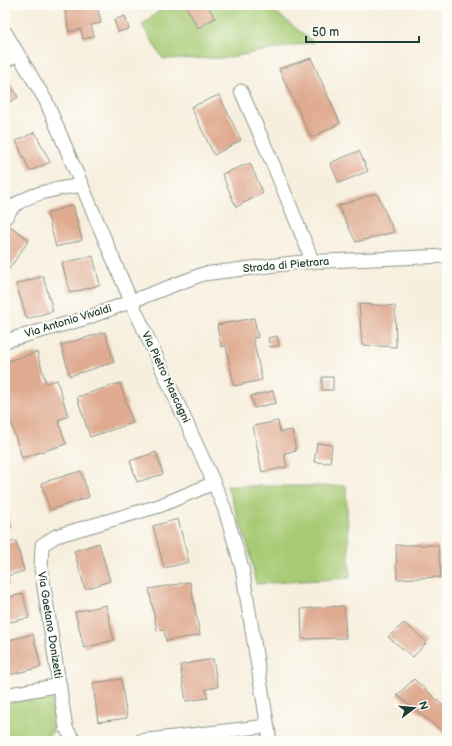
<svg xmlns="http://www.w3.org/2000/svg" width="452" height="746" font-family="'Balsamiq Sans',sans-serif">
  <rect width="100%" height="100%" fill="#fdfcf7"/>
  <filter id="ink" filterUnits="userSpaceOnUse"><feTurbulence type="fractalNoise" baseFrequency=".025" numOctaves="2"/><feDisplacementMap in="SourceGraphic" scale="8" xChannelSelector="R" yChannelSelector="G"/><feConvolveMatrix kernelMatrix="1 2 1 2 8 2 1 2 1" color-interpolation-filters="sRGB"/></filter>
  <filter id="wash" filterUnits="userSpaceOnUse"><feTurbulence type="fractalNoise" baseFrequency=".012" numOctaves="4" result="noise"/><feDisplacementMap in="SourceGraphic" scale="16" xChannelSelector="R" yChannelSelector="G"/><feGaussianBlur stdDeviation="0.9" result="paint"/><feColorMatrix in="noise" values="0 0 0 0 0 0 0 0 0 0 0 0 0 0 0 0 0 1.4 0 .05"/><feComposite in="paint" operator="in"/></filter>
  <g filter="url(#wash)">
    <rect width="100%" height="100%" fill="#f7efde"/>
    <path fill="#a7ca74" stroke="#638454" d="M166,5H267L313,42L226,58L163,59L142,25Z
      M227,486H346L350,578L256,584L249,549Z
      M51,694L57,703L58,718L52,733L44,737L18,741H5V703Z"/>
    <g id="blocks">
      <path fill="#dfaa90" d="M64,5H97L101,23L91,25L94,36L83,39L81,29L69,32Z
        M185,5H207L215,18L198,28Z
        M125,16L129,29L118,32L114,20Z
        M311,58L340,123L311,138L279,69Z
        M5,75L18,97L5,105Z
        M219,95L241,140L214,155L191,107Z
        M35,132L50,162L30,171L16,141Z
        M359,151L368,171L339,183L330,163Z
        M250,163L263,193L236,207L222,174Z
        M377,193L394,232L356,242L338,206Z
        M73,205L82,240L56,247L47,213Z
        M10,226L29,240L7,272L5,271V233Z
        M93,256L100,285L70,293L62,263Z
        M43,276L53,311L27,319L16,284Z
        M359,304L395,306L396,347L362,345Z
        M254,318L258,337L253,338L262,380L234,386L226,346L221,347L217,325Z
        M105,332L114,362L70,376L61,345Z
        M277,336L279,346L270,347L268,338Z
        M37,352L46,383L57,380L68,416L58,420L66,444L22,458L5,403V362Z
        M322,377H333V390H322Z
        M120,383L133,423L90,437L77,397Z
        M273,391L276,403L254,408L251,396Z
        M278,421L280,432L292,430L296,451L284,453L287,467L262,472L253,426Z
        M317,443L332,445L330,463L314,462Z
        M156,452L163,474L137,482L130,461Z
        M81,471L89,497L50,510L41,483Z
        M5,507L11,527L5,529Z
        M178,519L189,562L164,568L153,526Z
        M16,541L24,571L7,576L9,584L5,585V544Z
        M99,543L110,581L85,589L74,551Z
        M396,545H438L441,577L397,579Z
        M190,582L200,635L166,641L164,630L157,631L149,589Z
        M23,594L29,618L5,623V598Z
        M106,605L114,640L84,648L75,612Z
        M344,606L346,638L302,639L301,609Z
        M404,623L427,642L413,657L388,637Z
        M33,634L41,667L5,676V641Z
        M213,659L218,687L206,689L208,698L186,701L180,665Z
        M121,679L127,718L98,722L93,683Z
        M414,679L447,709V735L397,695Z"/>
    </g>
  </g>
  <g filter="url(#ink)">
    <use href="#blocks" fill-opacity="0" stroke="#8b9689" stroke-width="1"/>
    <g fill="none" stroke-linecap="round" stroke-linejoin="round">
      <defs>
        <path id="street" d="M5,32L46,101L131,301L214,483L225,510L242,568L270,741
          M5,61L18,54
          M241,91L273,164L313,262
          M5,218C8,214 11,209 14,206C33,191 60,189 82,185
          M5,341L87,318L203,274L301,262L447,256
          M5,695L60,685
          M74,741L66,728L41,568L42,545L56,536L159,506L214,483
          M140,741L267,726"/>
      </defs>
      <use href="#street" stroke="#8b9689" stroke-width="15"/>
      <use href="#street" stroke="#fff" stroke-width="13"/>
    </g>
  </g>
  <g text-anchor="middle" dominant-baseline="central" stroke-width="4" stroke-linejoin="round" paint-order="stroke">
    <g font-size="11" fill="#1f3d34" stroke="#fdfcf7">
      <text transform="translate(286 265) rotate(-5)">Strada di Pietrara</text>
      <text transform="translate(68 321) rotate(-17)">Via Antonio Vivaldi</text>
      <text transform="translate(166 377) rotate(65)">Via Pietro Mascagni</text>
      <text transform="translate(50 625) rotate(81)">Via Gaetano Donizetti</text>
    </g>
  </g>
  <rect width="452" height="746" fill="none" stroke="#fdfcf7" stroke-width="20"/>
  <g transform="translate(414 708) rotate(74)" stroke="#fdfcf7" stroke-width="3" paint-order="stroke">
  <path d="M0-3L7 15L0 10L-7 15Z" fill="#1f3d34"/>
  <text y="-6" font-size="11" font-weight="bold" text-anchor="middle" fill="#1f3d34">N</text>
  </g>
  <path d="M306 36v6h113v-6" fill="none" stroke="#1f3d34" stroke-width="2"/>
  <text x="312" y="36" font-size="12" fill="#1f3d34" stroke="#fdfcf7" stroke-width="3" paint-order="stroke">50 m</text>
</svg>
